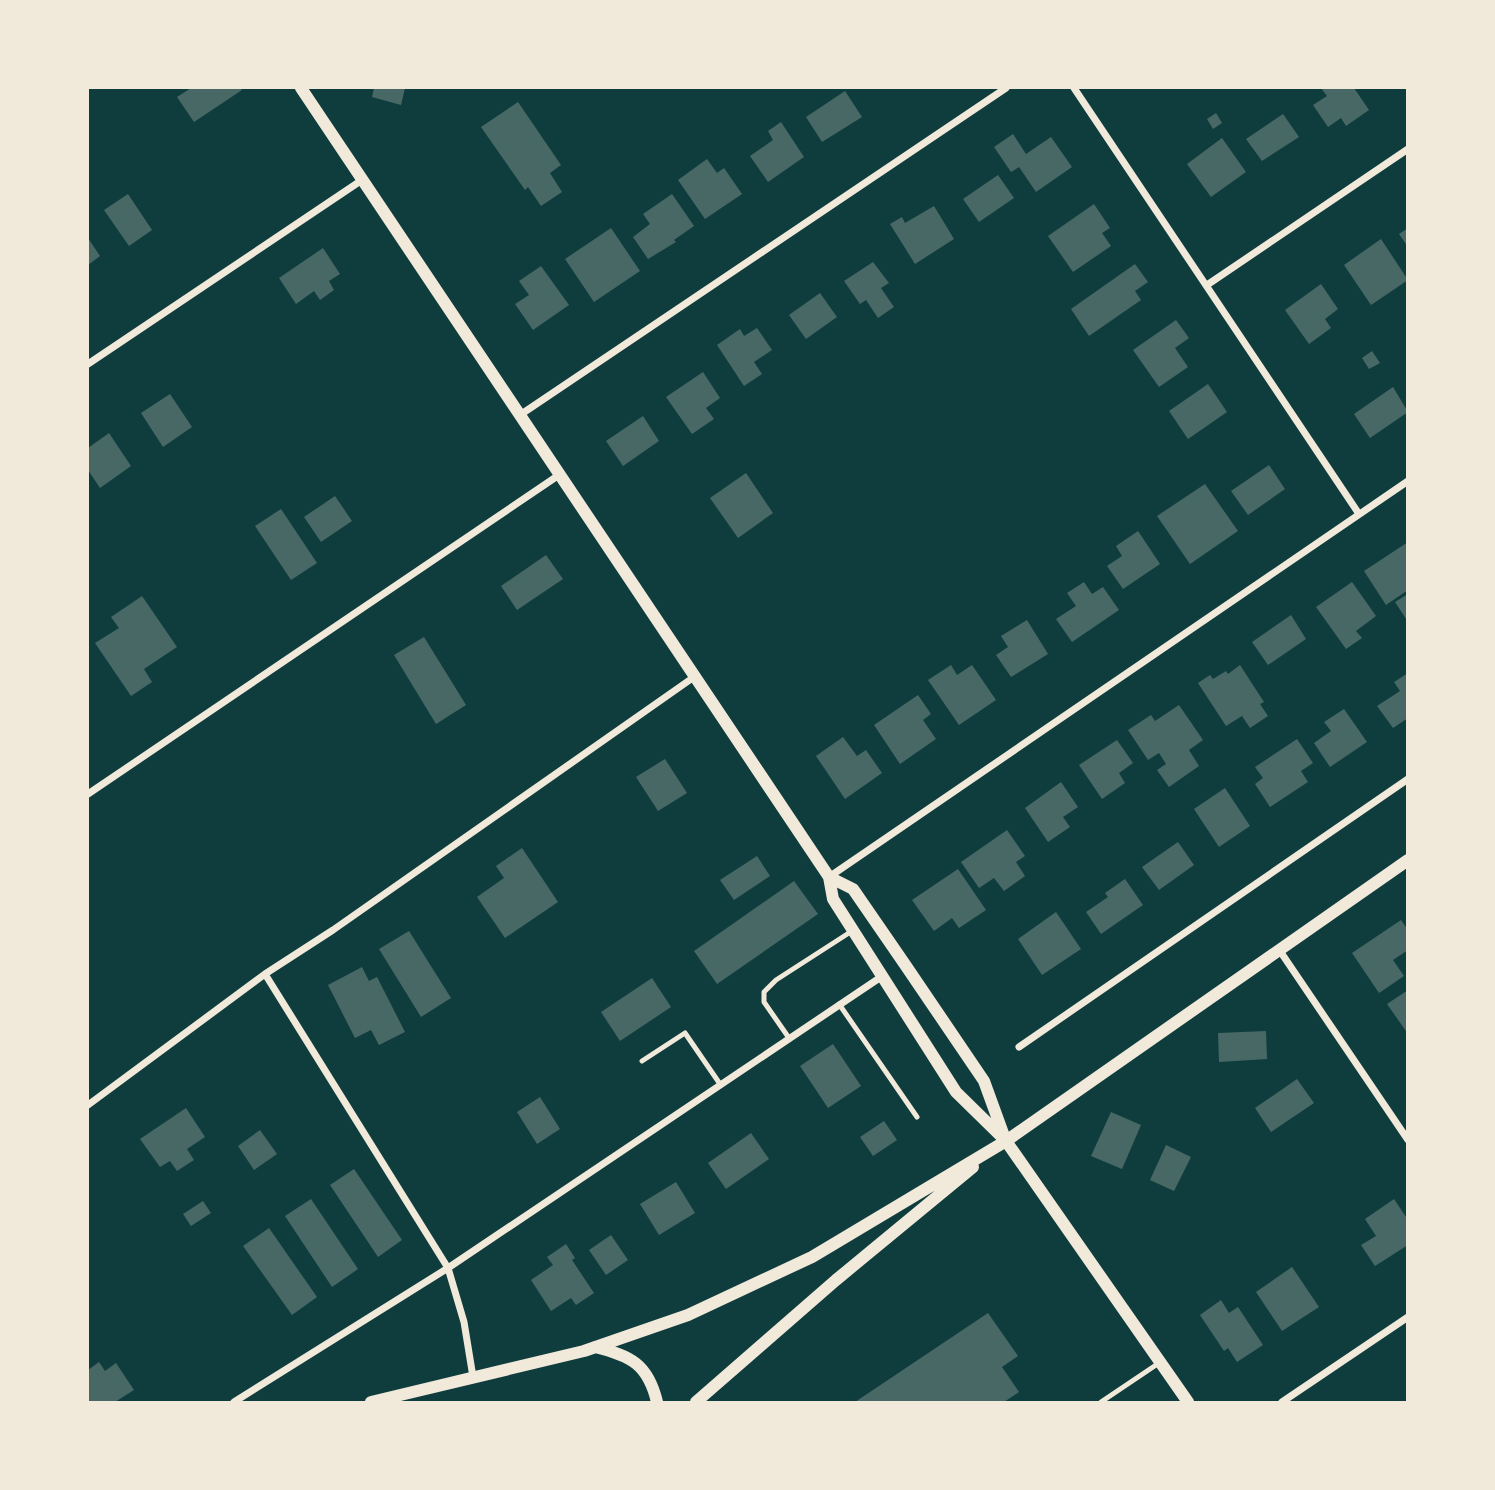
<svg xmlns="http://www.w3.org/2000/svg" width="1495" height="1490" font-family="Arial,sans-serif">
  <rect width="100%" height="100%" fill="#0f3d3e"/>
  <path fill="#486865" d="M191,88H240L242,90L194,122L177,97Z
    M374,88H405L401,105L372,97Z
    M1321,88H1354L1369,110L1346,126L1341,118L1328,127L1313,105L1327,96Z
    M845,91L862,117L822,142L806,117Z
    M518,102L561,165L550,173L562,192L541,206L528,187L525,190L481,127Z
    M1216,113L1222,123L1213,129L1207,119Z
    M1283,114L1299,137L1262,161L1246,139Z
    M781,122L804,157L768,182L750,156L773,140L768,131Z
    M1013,134L1026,154L1051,137L1072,167L1036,192L1019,167L1011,172L994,147Z
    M1222,138L1246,172L1211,197L1187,164Z
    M707,159L717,173L724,168L742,194L705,219L678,180Z
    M998,175L1014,198L979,222L963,199Z
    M128,194L152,230L129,246L104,210Z
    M672,194L694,226L674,240L676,242L648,259L633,237L650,224L643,214Z
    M1094,204L1110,228L1102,233L1111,246L1073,272L1048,236Z
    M934,206L954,239L915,264L890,224L902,217L905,223Z
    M611,228L640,271L594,302L565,259Z
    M1408,228V247L1399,234Z
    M88,238L100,256L88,265Z
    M1381,239L1408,280L1371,305L1344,265Z
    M323,248L340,274L329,281L334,290L320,300L314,291L296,304L279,278Z
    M873,262L889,283L881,288L894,307L878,318L866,300L860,304L844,281Z
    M1135,264L1148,282L1135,291L1141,300L1089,336L1071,309Z
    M541,266L569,305L533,330L515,304L529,295L519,281Z
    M1321,284L1338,309L1325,319L1331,328L1309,344L1285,310Z
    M820,293L837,317L806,339L789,315Z
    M1176,320L1189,338L1175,348L1188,367L1159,387L1133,350Z
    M757,328L772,350L754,362L762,374L744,386L717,345L740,329L744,336Z
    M1372,351L1380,363L1369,369L1362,358Z
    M703,372L720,398L706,408L714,419L692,434L666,397Z
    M1208,384L1227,412L1188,439L1169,411Z
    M1393,387L1408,412L1370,438L1354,414Z
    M170,394L192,427L163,447L141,413Z
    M643,416L659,441L623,466L606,441Z
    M109,433L131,466L100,488L88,470V448Z
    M1269,465L1285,489L1248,515L1231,491Z
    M746,473L773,513L738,538L710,498Z
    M1205,484L1238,531L1190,564L1157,516Z
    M335,496L352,521L321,542L304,517Z
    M281,509L317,563L291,580L255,526Z
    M1138,531L1160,564L1123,589L1107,566L1122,556L1116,546Z
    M1408,542V590L1386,605L1364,571Z
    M546,555L563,579L517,610L501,586Z
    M1084,582L1092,594L1103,587L1119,610L1072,642L1056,619L1076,606L1067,593Z
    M1352,582L1376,616L1356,631L1362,638L1346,649L1316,607Z
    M1408,594V622L1395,602Z
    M142,596L177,647L144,669L152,682L131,696L95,643L119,628L111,617Z
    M1291,615L1306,639L1268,665L1252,642Z
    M1027,620L1048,654L1011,677L996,655L1008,647L1001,636Z
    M424,637L466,705L436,724L394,655Z
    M951,665L957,675L972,665L996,700L959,725L928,680Z
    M1240,665L1264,702L1260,704L1268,716L1250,728L1242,716L1226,726L1198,683L1210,675L1213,679L1226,671L1228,674Z
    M1408,673V718L1393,728L1377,706L1400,691L1394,682Z
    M918,695L931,714L923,720L936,739L900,764L874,725Z
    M1179,705L1203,740L1189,750L1199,766L1169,787L1157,770L1166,764L1159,753L1148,760L1128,730L1151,715L1155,721Z
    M1344,709L1367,742L1330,767L1314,743L1331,731L1324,722Z
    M843,737L857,756L866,750L882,773L845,799L816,756Z
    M1297,739L1313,763L1301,771L1308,782L1270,807L1255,784L1263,778L1255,767Z
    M1117,740L1133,763L1119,773L1125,783L1102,799L1079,765Z
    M665,759L687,793L658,811L636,777Z
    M1061,782L1078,807L1063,817L1070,827L1048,842L1025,808Z
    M1225,788L1250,826L1219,847L1194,809Z
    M1007,830L1025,856L1016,862L1025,876L1004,891L994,878L979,888L961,862Z
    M1178,842L1194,865L1159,890L1142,867Z
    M522,848L558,902L505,938L477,897L504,878L496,866Z
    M757,856L770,876L734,900L720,880Z
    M958,869L986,910L959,928L952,918L934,931L912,900Z
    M1125,879L1143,905L1101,934L1086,912L1108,897L1105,893Z
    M794,881L818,914L717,984L694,951Z
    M1056,912L1081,949L1042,975L1018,939Z
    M1401,920L1408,930V950L1393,960L1404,976L1379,993L1352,953Z
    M409,931L451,998L421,1017L379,949Z
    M362,967L369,981L377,977L405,1032L379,1045L371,1030L355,1038L328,985Z
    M652,978L671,1007L620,1041L601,1012Z
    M1408,990V1034L1387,1004Z
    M1266,1031L1267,1059L1219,1062L1218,1033Z
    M833,1044L861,1086L828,1108L800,1066Z
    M1297,1079L1314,1103L1271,1132L1255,1108Z
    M540,1097L560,1129L537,1144L517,1112Z
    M186,1108L205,1137L187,1149L194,1160L177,1171L170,1161L160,1167L140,1139Z
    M1111,1112L1141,1125L1122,1169L1091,1156Z
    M884,1121L897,1140L873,1156L860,1137Z
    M260,1130L277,1154L254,1170L238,1146Z
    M751,1133L769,1159L726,1189L708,1163Z
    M1166,1145L1191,1157L1174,1191L1150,1180Z
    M354,1169L402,1240L378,1257L330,1185Z
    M676,1182L695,1213L659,1235L640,1204Z
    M311,1199L358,1269L332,1287L285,1216Z
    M1394,1199L1408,1220V1245L1375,1266L1361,1245L1376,1236L1365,1219Z
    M203,1201L211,1213L191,1226L183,1214Z
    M269,1228L317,1297L292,1315L243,1246Z
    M611,1235L628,1260L606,1275L589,1250Z
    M566,1244L575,1258L572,1260L594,1293L576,1305L571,1298L551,1311L531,1280L553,1265L547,1257Z
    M1292,1267L1319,1307L1282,1331L1256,1292Z
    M1221,1300L1229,1313L1238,1307L1263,1345L1237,1362L1228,1348L1224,1351L1200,1315Z
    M988,1313L1018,1356L1002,1367L1019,1392L1004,1402H855Z
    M99,1362L105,1371L116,1363L134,1390L115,1402H88V1370Z"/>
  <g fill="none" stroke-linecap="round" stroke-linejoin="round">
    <path stroke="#f1e9da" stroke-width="5" d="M839,1004L917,1117
      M789,1038L764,1002V992L776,980L852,931
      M642,1061L685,1033L720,1084
      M1101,1402L1159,1363"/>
    <path stroke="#f1e9da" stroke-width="7" d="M1074,88L1359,514
      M1207,285L1408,149
      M88,364L362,180
      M520,415L1006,88
      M88,794L559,475
      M829,877L1408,481
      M1280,951L1408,1140
      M265,974L448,1268L464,1322L473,1377
      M1019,1047L1408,779
      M88,1105L265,974L333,930L694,677
      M234,1402L448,1268L881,977
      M1282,1402L1408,1317"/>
    <path stroke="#f1e9da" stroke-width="12" d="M301,88L829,877L833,899L956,1092L1006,1141L1188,1402
      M829,877L853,889L906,966L984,1081L1004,1136
      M595,1347C631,1356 648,1364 657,1402
      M371,1402L584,1351L688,1315L812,1257L1006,1141L1408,860
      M696,1402L836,1280L973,1167"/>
  </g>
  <rect width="1495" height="1490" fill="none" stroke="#f1e9da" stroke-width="178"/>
</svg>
